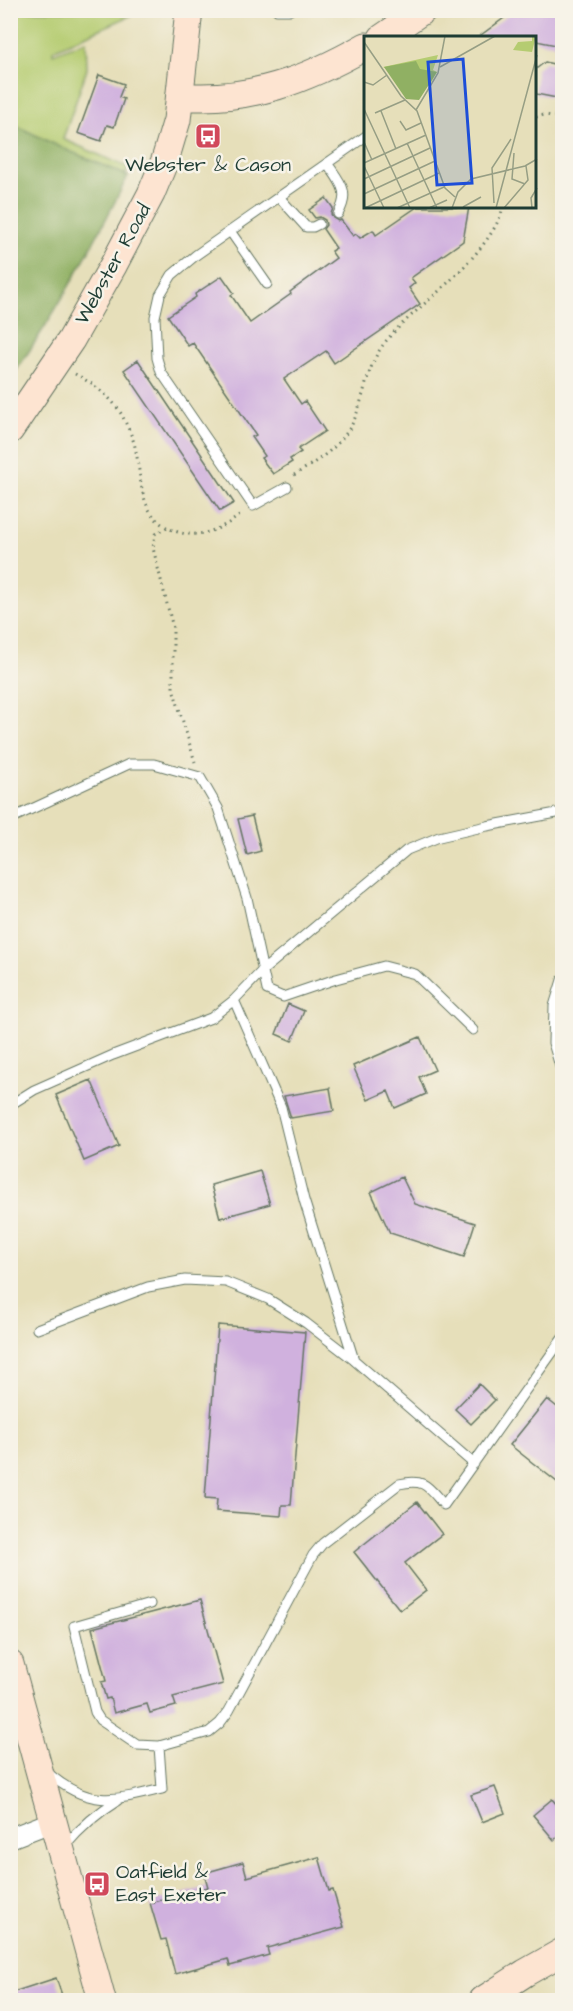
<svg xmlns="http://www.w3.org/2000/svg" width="573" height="2011" font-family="'Architects Daughter',sans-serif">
  <rect width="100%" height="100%" fill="#f7f3e8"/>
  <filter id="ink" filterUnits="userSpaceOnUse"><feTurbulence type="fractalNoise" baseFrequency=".0167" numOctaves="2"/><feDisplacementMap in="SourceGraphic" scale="12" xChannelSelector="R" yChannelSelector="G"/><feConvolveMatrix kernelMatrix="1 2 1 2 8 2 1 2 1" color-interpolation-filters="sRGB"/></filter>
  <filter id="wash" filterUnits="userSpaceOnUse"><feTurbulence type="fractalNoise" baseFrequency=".008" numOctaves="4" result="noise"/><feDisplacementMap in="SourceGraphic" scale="24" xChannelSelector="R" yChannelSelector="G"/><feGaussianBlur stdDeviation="1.35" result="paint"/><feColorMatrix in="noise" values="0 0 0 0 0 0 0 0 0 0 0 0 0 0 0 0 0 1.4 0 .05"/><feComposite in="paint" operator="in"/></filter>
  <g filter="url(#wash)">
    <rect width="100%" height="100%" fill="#e6dfba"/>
    <path fill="#b5cc71" stroke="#6a8452" stroke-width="1.5" d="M11,11H141L53,50V54L86,41L87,69L63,139L129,168L11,359Z"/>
    <path fill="#90b063" stroke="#58764c" stroke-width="1.5" d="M11,123L60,147L128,176C93,246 56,314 11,378Z"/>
    <g id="blocks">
      <path fill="#d0b1de" d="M515,10H550L562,13V41L556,45L536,41V38H477Z
        M545,62L562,66V99L536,94V69Z
        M99,75L124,84L119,97L124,99L114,127L107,125L101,141L78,133Z
        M326,198L333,208L331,214L333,218L338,221L341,220L353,236L356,234L360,238L373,230L376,235L417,207H469L463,241L411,278L415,283L409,288L420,304L334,363L326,351L284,379L301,404L305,401L325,431L298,449L301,452L290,459L292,462L273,474L261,458L265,456L252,437L256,435L193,343L188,346L168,316L196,297L195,294L222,276L234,293L231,295L250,323L291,294L290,292L336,258L331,251L336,248L323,229L326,225L325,220L320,217L315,218L309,210Z
        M138,360L234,503L220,511L124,370Z
        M252,816L261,851L247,855L238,819Z
        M288,1004L304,1011L292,1041L276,1034Z
        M420,1037L435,1070L419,1077L426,1094L395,1108L388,1091L368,1100L353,1066Z
        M91,1080L119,1146L84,1161L56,1095Z
        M330,1088L334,1111L291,1118L284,1096Z
        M260,1171L270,1204L220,1218L211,1185Z
        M402,1177L415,1204L475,1223L464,1257L390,1233L371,1192Z
        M218,1325L305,1332L291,1505H282L281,1516L216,1511L217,1499L205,1498Z
        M479,1384L495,1400L471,1424L455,1409Z
        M547,1399L562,1411V1486L510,1445Z
        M417,1502L442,1534L405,1563L426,1590L400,1610L354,1552Z
        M200,1600L223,1684L173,1697L176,1706L150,1713L147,1704L114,1713L110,1698L106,1699L101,1682L106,1681L92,1628Z
        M495,1787L505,1813L482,1822L471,1795Z
        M552,1799L562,1811V1833L554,1840L533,1815Z
        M319,1857L329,1891L333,1890L344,1927L267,1948L269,1955L230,1966L228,1959L175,1974L166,1939L161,1940L150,1903L208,1887L204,1873L243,1862L247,1877Z
        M56,1978L64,2001H10V1993Z"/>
    </g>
  </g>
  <g filter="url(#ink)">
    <use href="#blocks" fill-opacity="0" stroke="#657663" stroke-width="1.5"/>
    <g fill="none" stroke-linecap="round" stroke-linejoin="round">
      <defs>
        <path id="lane" d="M277,10H290
          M393,10L412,38
          M327,163C340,182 351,192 338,214
          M279,197L306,227H313L319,224
          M230,231L267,284
          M287,487L253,506L161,372L157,358L155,317L160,295L172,275L196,255L366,136
          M10,819L129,764H154L200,777L218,808L247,898L267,990L283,997L336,979L384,966L415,974L473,1030
          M562,980L554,1006L553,1043L562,1073
          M234,1000L281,1107L304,1200L354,1360L474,1464
          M10,1105L34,1090L113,1055L211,1018L234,1000L262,971L407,850L439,837L487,826L562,812
          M37,1329L148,1287L185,1280L226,1282L268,1299L306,1323L354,1360
          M150,1604L74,1626L95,1712L100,1720L137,1745L159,1746
          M47,1772C87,1808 114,1801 162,1789L159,1746L209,1732L220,1723L229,1711L313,1555L323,1543L399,1484C426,1478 428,1487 444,1505L562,1339
          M65,1846C81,1827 97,1813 118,1800"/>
        <path id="street" d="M10,1838L54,1821"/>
        <path id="secondary" d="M382,38L423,10
          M180,96C250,102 306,80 366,46
          M10,430L71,340L114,264L151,194L165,160L177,120L189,10
          M10,1664L102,2000
          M483,2000L525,1973L562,1952"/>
      </defs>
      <use href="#lane" stroke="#657663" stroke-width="11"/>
      <use href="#street" stroke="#657663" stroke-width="22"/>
      <use href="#secondary" stroke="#657663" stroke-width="29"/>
      <path stroke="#657663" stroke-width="3" stroke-dasharray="1.5 4.5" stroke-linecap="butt" d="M536,117L544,115L562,117
        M75,374C94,384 113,398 123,417C127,426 133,437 135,447C143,481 137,519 178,532C201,539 223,528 242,514
        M294,475C313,464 335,450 347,432C363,411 364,375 379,351C390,333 408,319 423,305C449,283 496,240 503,207
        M167,528L155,534L153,548L173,628V688L195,762"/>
      <use href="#lane" stroke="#fff" stroke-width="9"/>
      <use href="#street" stroke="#fff" stroke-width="20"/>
      <use href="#secondary" stroke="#fde4d1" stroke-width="27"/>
    </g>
  </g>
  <defs>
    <symbol id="bus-square" viewBox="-11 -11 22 22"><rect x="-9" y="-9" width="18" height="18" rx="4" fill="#d1495b" stroke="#f7f3e8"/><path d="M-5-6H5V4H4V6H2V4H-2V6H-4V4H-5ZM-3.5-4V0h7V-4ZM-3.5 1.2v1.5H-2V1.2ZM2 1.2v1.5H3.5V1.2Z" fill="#fff"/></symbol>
  </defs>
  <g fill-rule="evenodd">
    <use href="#bus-square" x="193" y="121" width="30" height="30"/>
    <use href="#bus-square" x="82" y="1869" width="30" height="30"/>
  </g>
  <g text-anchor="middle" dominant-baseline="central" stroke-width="5" stroke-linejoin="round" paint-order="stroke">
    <g font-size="20" fill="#1f3d34" stroke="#f7f3e8">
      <text x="208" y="165">Webster &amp; Cason</text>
      <text x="116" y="1872" text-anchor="start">Oatfield &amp;<tspan x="116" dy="23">East Exeter</tspan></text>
    </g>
    <g font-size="20" fill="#1f3d34" stroke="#f7f3e8">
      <text transform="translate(113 264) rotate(-61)">Webster Road</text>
    </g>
  </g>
  <g transform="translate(364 36)">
    <rect width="172" height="172" fill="#e6dfba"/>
    <path d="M168,0H172L168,16L149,14L154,6L168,5ZM74,19L69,34L73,36L65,50L19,31Z" fill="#b5cc71"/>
    <path d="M52,25L56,33L73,36L55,64L42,63L20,31Z" fill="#90b063"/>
    <path fill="none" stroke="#969e84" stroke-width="1.5" d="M0,6L37,60L53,75L81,152L91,161M76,31L131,0M0,46L9,49L23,39M0,73L46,172M52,74L74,37L81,0M17,75L32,113M11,77L41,64M36,85L42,94L57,87M0,106L8,124M43,107L73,172M150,117L148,143L161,148M0,127L62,99M0,130L20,172M0,143L66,112M0,158L71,125M130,167L128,132L147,103M99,171L117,161M1,172L75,137M33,172L80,151M65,172L83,164M88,172L94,156L107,143L161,130L173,123M132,172L173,19M140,172L164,144L162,130M168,172L167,162L173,152"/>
    <path fill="#1d4ed8" fill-opacity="0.15" stroke="#1d4ed8" stroke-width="3" d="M99,23L108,147L73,149L64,26Z"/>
    <rect width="172" height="172" fill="none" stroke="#1f3d34" stroke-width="3"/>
  </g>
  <rect width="573" height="2011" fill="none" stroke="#f7f3e8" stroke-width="36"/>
</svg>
